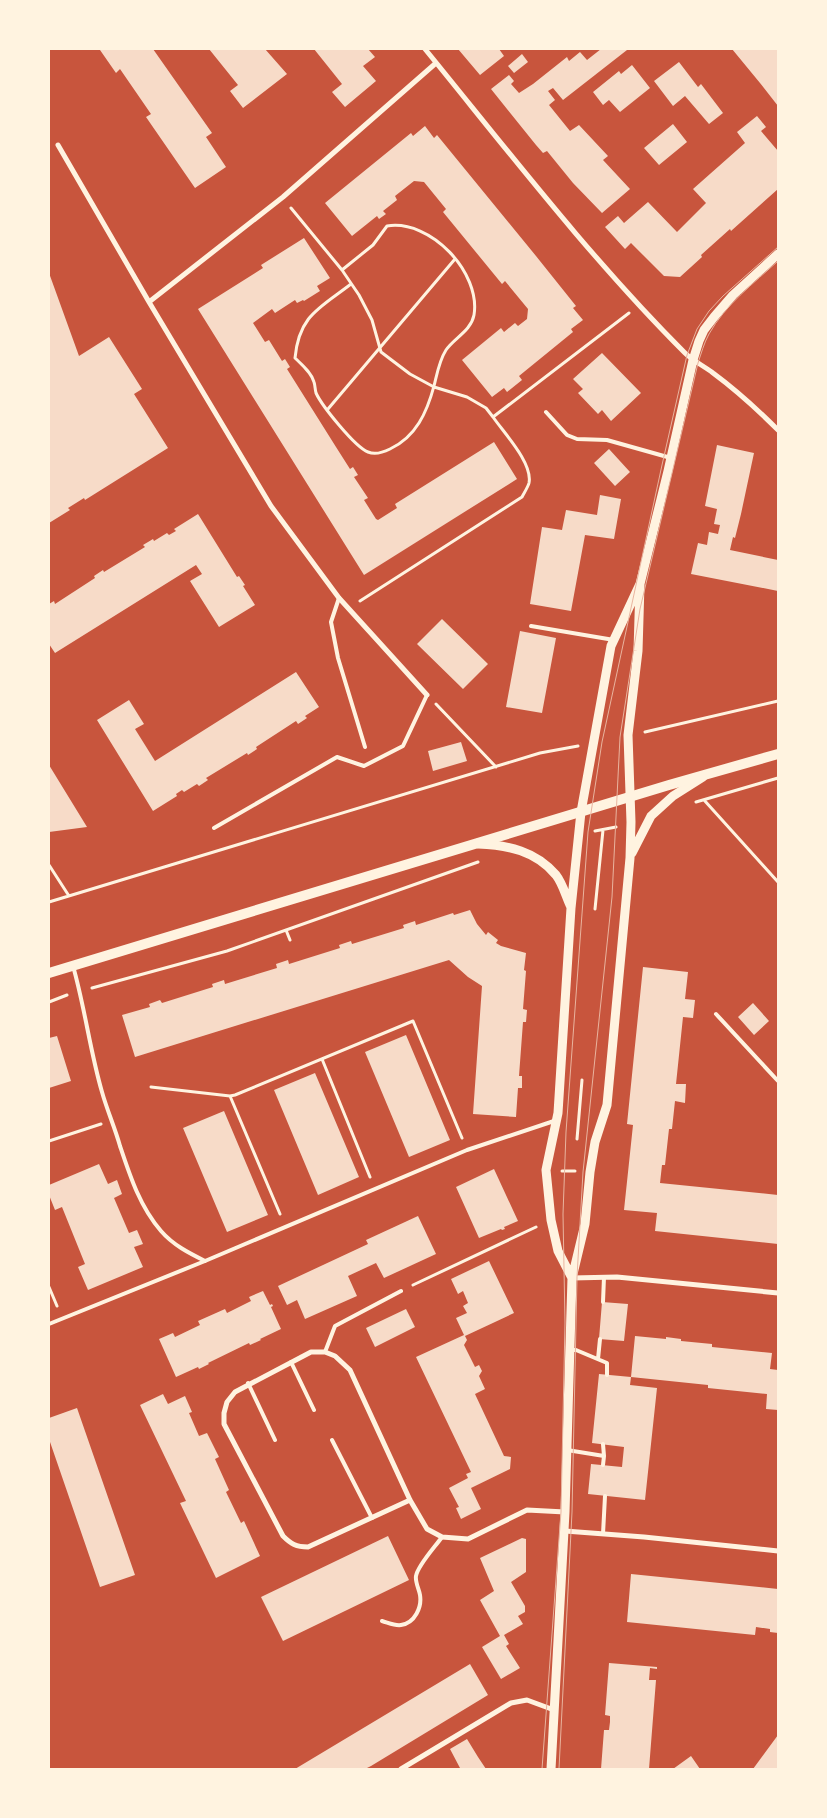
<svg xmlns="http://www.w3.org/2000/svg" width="827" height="1818" font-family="'Noto Sans',sans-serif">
  <rect width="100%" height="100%" fill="#c8553d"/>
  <path fill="#f7dbc8" d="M102,49H153L212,133L206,137L226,167L195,188L146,117L151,114L120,69L116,73L100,50Z
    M209,49H265L287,74L243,108L230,91L238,85Z
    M314,49H368L375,57L363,66L376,81L345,107L332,92L342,84Z
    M458,49H499L504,56L480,75Z
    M601,49H626L627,50L563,100L553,88L548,91L555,100L549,105L570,131L579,125L608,156L603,160L630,189L602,213L573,183L547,151L543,153L536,145L491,89L509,75L514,81L511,84L519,93L533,84L567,57L569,61L580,52L587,60Z
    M732,49H778V106L760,83Z
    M522,54L528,62L514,73L508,66Z
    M679,62L698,87L701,84L723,113L709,124L685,96L673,106L654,81Z
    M632,65L650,88L620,112L609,100L603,105L593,92L619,71L621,74Z
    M757,116L766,127L761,131L778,151V189L731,231L730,229L701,255L702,257L680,277L664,276L631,243L625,249L605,227L618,216L624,223L648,202L677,232L706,203L693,189L745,143L737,132Z
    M673,124L687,142L659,165L644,148Z
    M425,126L434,138L437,135L536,256L576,306L573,308L583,320L571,329L573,332L519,376L522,380L507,392L504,388L492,397L462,360L501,328L504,332L515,323L518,326L527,319L528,309L505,281L502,284L443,212L446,209L424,182L414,181L395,196L397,200L383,211L386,214L379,219L377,216L352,236L325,203L411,133L413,136Z
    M304,238L330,278L317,286L320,291L304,301L303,300L297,303L295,300L275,313L272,309L253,323L265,342L269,340L282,361L285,359L290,367L287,369L336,447L350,469L353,467L358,475L354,477L368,498L364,500L376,519L378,520L397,508L395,504L494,442L517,479L364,575L198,309L263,268L261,265Z
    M49,273L79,356L109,337L142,389L134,394L168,448L85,500L84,498L68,508L70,510L49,523Z
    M602,353L641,393L611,421L602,410L598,414L578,393L583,389L573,379Z
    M717,445L754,453L741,514L735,538L733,537L730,550L778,560V591L691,574L698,543L707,545L709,532L718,534L720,525L714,524L717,509L705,506Z
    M609,449L630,472L615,486L594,463Z
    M600,495L621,499L614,539L585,535L571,611L530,604L542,527L562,530L566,510L597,515Z
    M198,514L237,577L239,576L245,585L243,586L255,605L219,627L190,581L202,574L196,565L55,653L49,644V604L54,601L55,604L95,578L94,576L103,570L104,572L145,547L143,545L153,539L154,541L167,533L169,535L176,531L174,529Z
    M442,619L488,664L463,689L417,644Z
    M520,631L556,638L542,713L506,707Z
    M296,672L319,707L305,716L307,718L298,724L296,721L256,747L257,749L248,755L247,753L206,778L208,780L199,786L197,784L184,792L182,790L176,794L177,796L153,811L97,720L129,700L144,724L135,729L155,761Z
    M461,742L467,761L433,771L428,751Z
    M49,765L87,827L49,832Z
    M470,910L477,924L486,935L488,932L498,940L496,943L501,946L526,953L524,970L526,971L523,1009L527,1010L526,1022H523L519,1076H522V1088H518L516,1117L473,1114L482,986L468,977L449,960L135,1057L122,1015L150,1007L149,1004L160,1000L162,1003L213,987L212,984L224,980L225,984L277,968L276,964L288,960L289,964L340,948L339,945L351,941L352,944L404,928L403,925L415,921L416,925L453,913L454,915Z
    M643,967L688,972L685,999L695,1000L693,1018L683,1017L676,1084H686L685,1103L675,1101L672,1129H669L665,1165H662L660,1183L778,1195V1244L655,1231L657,1213L624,1210L633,1125L627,1124Z
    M753,1003L769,1021L754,1035L738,1017Z
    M406,1035L450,1140L409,1157L365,1052Z
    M57,1036L71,1081L49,1088V1038Z
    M315,1073L359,1177L318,1195L274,1090Z
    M224,1111L268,1215L227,1232L183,1128Z
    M99,1164L108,1184L117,1180L122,1194L114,1198L129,1233L137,1230L143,1244L134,1247L143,1267L88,1290L78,1267L85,1264L62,1207L55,1210L49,1195V1185Z
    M494,1169L518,1221L504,1227L505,1229L502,1230L501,1229L479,1238L456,1187Z
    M418,1216L436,1254L384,1278L376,1263L348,1276L357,1296L305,1319L297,1300L287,1305L278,1286L368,1244L366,1240Z
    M489,1261L514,1313L465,1336L467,1340L464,1345L475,1367L479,1365L482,1371L479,1376L485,1389L475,1394L504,1456L511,1457L510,1469L471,1488L481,1509L461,1519L456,1508L459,1507L449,1488L468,1478L466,1474L471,1472L416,1357L464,1335L456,1318L467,1313L463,1306L468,1303L463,1291L458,1294L451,1279Z
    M263,1291L270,1305L272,1304L273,1306L271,1307L281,1329L260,1339L261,1340L250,1345L249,1343L208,1363L209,1364L199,1369L198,1367L176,1377L159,1339L173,1333L175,1337L200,1325L198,1321L225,1309L227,1313L251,1301L249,1297Z
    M602,1302L628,1304L624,1341L599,1339Z
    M406,1309L415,1327L375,1347L366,1328Z
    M635,1336L666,1339V1337L681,1339V1341L712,1344V1347L772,1353L770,1369L778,1370V1410L766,1409L767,1394L708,1388V1385L631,1377L630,1385L657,1388L645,1500L588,1494L591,1464L622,1467L624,1447L592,1443L599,1374L631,1377Z
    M163,1394L168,1404L185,1396L192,1412L189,1413L199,1436L207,1433L219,1457L215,1459L229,1490L226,1492L241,1523L244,1521L260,1556L216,1578L180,1503L186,1501L140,1405Z
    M77,1408L135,1575L100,1587L49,1439V1418Z
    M388,1536L409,1580L283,1641L261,1597Z
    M522,1538L526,1539V1572L511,1582L525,1606V1612L518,1616L523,1624L504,1635L509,1644L506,1646L520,1668L501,1679L482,1647L500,1636L480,1600L494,1591L480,1558Z
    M631,1574L778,1589V1633L770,1632V1629L756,1627L755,1635L627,1622Z
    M609,1663L657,1667V1669L650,1668L649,1680H656L649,1769H601L604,1730H609L610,1722V1716L605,1715Z
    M470,1664L488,1695L371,1766L365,1769H295Z
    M778,1735V1769H753Z
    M467,1739L478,1757L486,1769H461L460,1768L450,1749Z
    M691,1756L700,1769H673Z"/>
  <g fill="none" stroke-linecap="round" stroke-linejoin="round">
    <path stroke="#fff3e0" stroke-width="3" d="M291,208L342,270L359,295L372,320L381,352L410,374L434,387L467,397L486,408L493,417
      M342,270L373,245L387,226C431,219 481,273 474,315C471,331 454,338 446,350C439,361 437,374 434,386C427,412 416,437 390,449C384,452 375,455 368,452C355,447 322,406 316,393C315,389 315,385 314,382C311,372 302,365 295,358C299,315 320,308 351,284
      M328,409L455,259
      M360,601L522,497C524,493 528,487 529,483C533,463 504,433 493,417L629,313
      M436,704L496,767
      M645,732L778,701
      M704,800L778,882
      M696,802L778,778
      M595,831L616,827
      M49,865L69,896
      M49,902L540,753L578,746
      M595,909L603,830
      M286,930L290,940
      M92,988L227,951L478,862
      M49,1002L67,995
      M322,1059L370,1177
      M151,1087L230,1096L235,1095L413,1021L462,1138
      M230,1096L280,1214
      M577,1139L582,1080
      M49,1141L101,1124
      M562,1171H575
      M413,1285L536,1227
      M49,1287L57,1306"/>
    <path stroke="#fff3e0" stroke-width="4" d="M546,412L567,435L577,439L607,440L671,458
      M339,598L331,622L338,658L365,747
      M531,626L614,640
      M214,828L337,757L364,766L403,746L427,695
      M73,966C85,1008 90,1051 102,1092C107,1110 115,1128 120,1146C130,1176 140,1207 161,1231C173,1245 189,1253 205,1261
      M716,1014L778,1081
      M603,1302L604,1277
      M49,1324L205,1261L467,1150L554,1121
      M569,1350H576L607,1363V1375
      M325,1352L335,1326L401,1291
      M598,1359L600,1339
      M291,1362L314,1410
      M248,1383L275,1440
      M332,1440L372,1518
      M567,1450L604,1456L603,1444
      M603,1465L604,1456
      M603,1534L605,1496
      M382,1621C389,1623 395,1626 401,1625C415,1623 422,1607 420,1595C419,1589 415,1582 416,1576C418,1565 435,1547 442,1537"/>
    <path stroke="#fff3e0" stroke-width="5" d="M425,49C509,152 591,259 685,353C693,361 704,366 713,373C736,390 758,410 778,430
      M58,145L149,302L271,506L339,598L427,695
      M149,302L283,197L436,63
      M572,1278L617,1277L778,1293
      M410,1500L308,1547C296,1547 291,1544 283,1536L224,1424V1413L227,1402L235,1392L311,1352H325L335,1356L350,1370L410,1500L427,1529L442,1537L468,1539L527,1510L565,1512
      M565,1531L644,1537L778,1551
      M401,1769L511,1703L527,1700L554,1710"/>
    <path stroke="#fff3e0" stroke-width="9" d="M478,844C508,845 536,851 556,875C563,884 566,897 571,907
      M632,853L651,816L673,796L703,777
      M572,1278L558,1251L551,1220L546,1170L558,1113L571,908L581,812L611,646L640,584L668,471L693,360L699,341L704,330L714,317L733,295L778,254
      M551,1769L565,1512L572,1278L585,1224L590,1172L595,1142L607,1105L630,858L631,822L628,735L638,651L640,584"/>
    <path stroke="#fff3e0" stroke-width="10" d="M49,973L669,785L778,754"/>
    <path stroke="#e9b49f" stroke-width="1" d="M542,1769L561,1512L565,1323L563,1214L566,1132L588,832L602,742L662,465L687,355L697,329L709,311L723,296L778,247
      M559,1769L572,1512L577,1277L583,1172L612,897L620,737L640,609L698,363C701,354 704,343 709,334C725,305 754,283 778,261"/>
  </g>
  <rect width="827" height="1818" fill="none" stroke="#fff3e0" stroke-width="100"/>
</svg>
